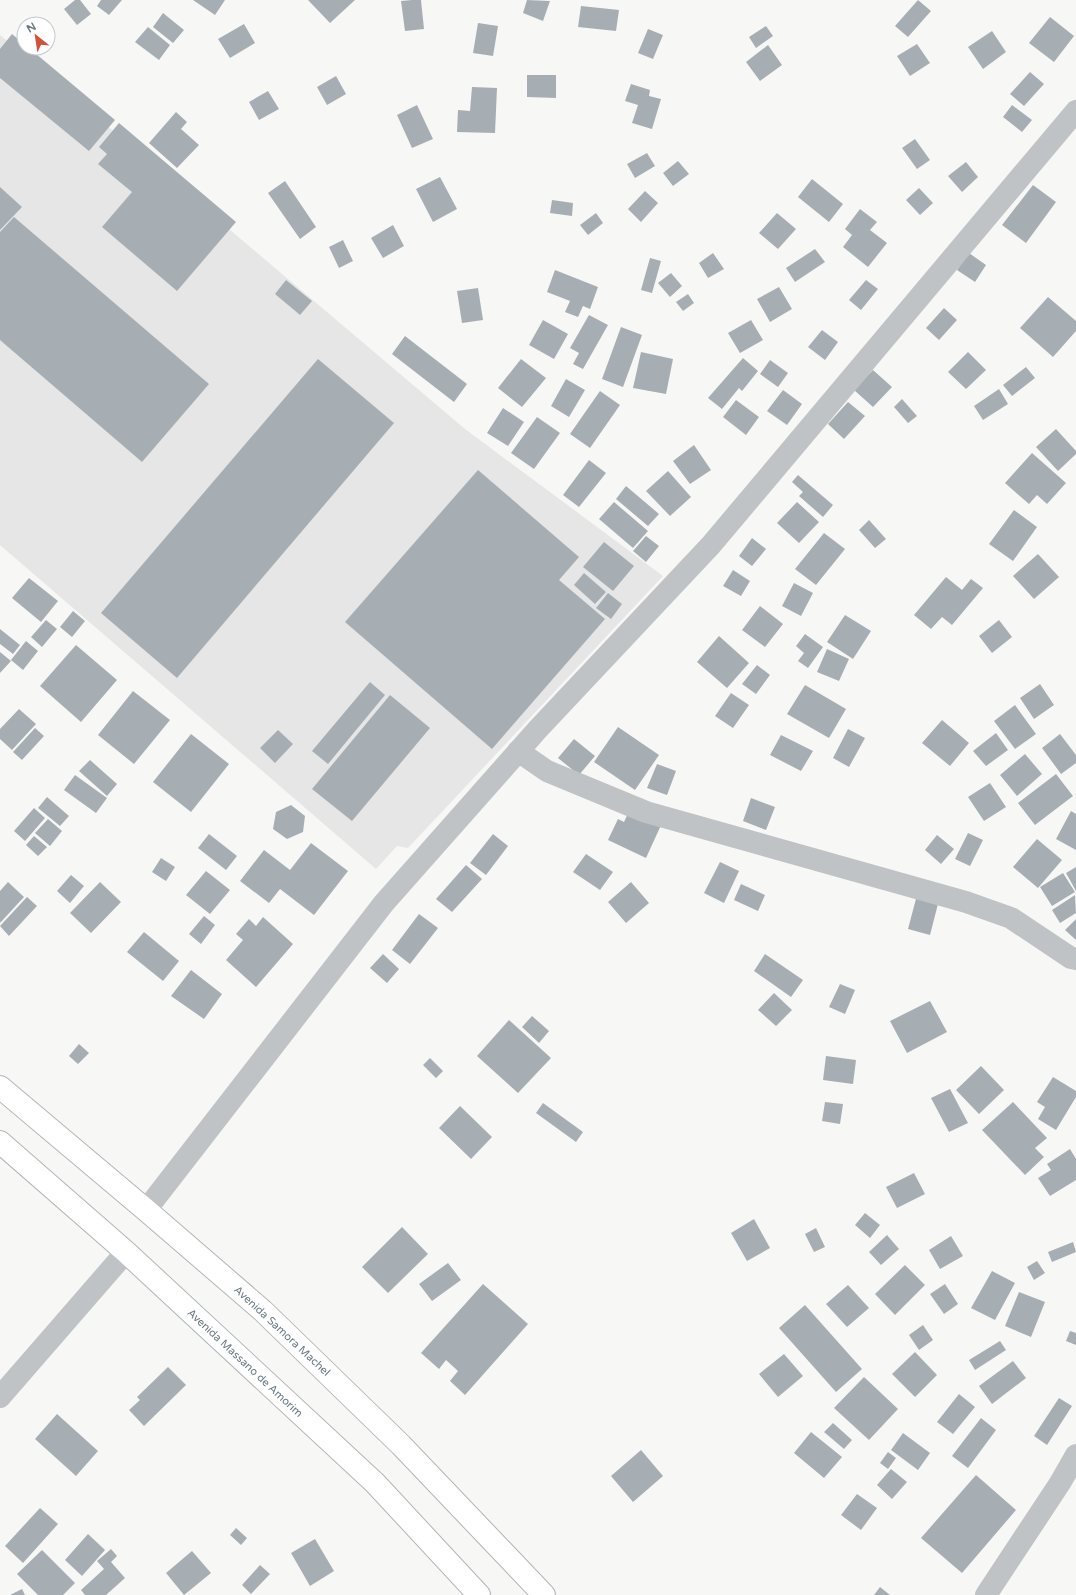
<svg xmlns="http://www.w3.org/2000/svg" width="1076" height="1595" font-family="'Varela Round',sans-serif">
  <rect width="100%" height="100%" fill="#f7f7f5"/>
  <path fill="#e5e6e5" d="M0,35L465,429L663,576L408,848L397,846L376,869L0,545Z"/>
  <path fill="#a7aeb3" d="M75,0H80L91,14L77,25L64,9Z
    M101,0H122L109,15L97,6Z
    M193,0H225L215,15Z
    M308,0H355L330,23Z
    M412,0H421L424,29L405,31L401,1Z
    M527,0L550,1L543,21L523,13Z
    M918,0L931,11L908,37L895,26Z
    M581,6L619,10L616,31L578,27Z
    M163,13L184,30L173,43L153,27Z
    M1050,17L1074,36L1054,62L1029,43Z
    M478,23L498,26L493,56L473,53Z
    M244,24L255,43L230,58L218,39Z
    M766,26L773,36L756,48L749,37Z
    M148,27L170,45L159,60L135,42Z
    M648,29L663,35L653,59L638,53Z
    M992,31L1006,52L983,69L968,47Z
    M12,34L24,44V48H29L115,120L89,151L0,78V49Z
    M917,44L930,63L910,76L897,56Z
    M768,45L782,65L760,81L746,62Z
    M1030,72L1044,84L1024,106L1010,94Z
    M527,75H556V98L527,97Z
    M336,76L346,94L327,105L317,87Z
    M631,84L650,90L649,96L661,99L652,129L632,123L638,105L625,101Z
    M472,87L497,88L495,133L457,132L458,110L470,111Z
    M268,91L279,109L259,120L249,102Z
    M417,105L433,139L412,148L397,115Z
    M1012,105L1032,120L1022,132L1003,117Z
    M176,112L187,122L181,129L199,145L177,168L149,143Z
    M119,123L236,222L177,291L102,227L132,192L98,164L107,154L99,147Z
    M915,139L930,160L917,169L902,148Z
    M647,153L655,166L635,178L627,164Z
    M678,161L689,174L673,186L663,173Z
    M966,162L978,177L962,192L948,176Z
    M440,177L457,209L433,222L416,189Z
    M812,179L843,204L829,222L798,197Z
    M285,181L316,227L300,239L268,193Z
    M1033,185L1056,202L1026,243L1002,225Z
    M0,187L22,207L0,230Z
    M919,188L933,203L920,215L906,200Z
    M645,191L658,203L641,222L628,209Z
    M552,200L573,203L572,216L550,213Z
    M860,209L877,222L870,230L887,243L868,267L843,247L852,235L845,229Z
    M596,213L603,223L588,235L580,225Z
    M777,213L796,229L778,249L759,233Z
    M14,217L209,384L142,462L0,340V232Z
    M393,225L404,246L383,258L371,238Z
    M343,240L353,261L339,268L329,247Z
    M815,249L825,262L795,282L786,268Z
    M713,253L724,269L708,278L699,263Z
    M969,253L986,265L975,282L957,270Z
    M650,258L661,261L652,293L641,290Z
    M555,270L598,287L590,309L583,306L578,317L565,312L570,301L547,292Z
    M671,273L682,286L670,297L658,283Z
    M286,280L312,301L300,315L275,294Z
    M866,280L878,289L861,310L849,300Z
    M779,287L792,309L770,322L757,299Z
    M478,288L483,320L462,323L457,291Z
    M688,294L694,303L683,311L676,302Z
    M1048,297L1076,321V331L1053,357L1020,328Z
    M944,308L957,320L939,340L926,328Z
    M589,315L608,325L583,369L573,364L579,353L570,348Z
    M543,320L568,334L554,359L529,345Z
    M751,320L763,340L740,353L728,333Z
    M621,327L642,335L623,387L602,379Z
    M822,330L838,342L825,360L808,347Z
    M405,336L467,384L454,402L392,354Z
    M641,352L673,359L666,394L633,388Z
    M968,352L986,370L966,389L948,372Z
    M743,358L758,371L742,391L739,388L722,409L708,398Z
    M318,359L394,423L177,678L101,613Z
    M521,359L546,378L522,407L498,388Z
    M770,360L788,373L778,387L760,374Z
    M1026,367L1035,378L1012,396L1003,385Z
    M873,370L892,387L873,407L854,390Z
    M566,379L585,390L569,417L551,406Z
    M999,389L1008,404L983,420L974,406Z
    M783,390L802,404L787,425L767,411Z
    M600,391L620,405L590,448L570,434Z
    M902,399L917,416L908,423L894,407Z
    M736,400L759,417L746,435L723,417Z
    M848,402L865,416L844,439L828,424Z
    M503,408L524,422L508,446L487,433Z
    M537,417L560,433L534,469L511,453Z
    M1056,429L1076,451V454L1058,471L1036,447Z
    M694,445L711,470L690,484L673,461Z
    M1032,453L1066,483L1047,504L1037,495L1029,504L1005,483Z
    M589,460L606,473L579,507L563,495Z
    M478,470L579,557L559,580L605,619L492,749L345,622Z
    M668,471L691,497L670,516L646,491Z
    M798,475L833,505L823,517L799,496L803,492L792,482Z
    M626,486L659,514L648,526L616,499Z
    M614,502L648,531L633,548L599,519Z
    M797,502L819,522L799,543L777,523Z
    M1014,510L1037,527L1013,561L989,544Z
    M869,520L886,539L875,548L859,530Z
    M824,533L845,549L816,585L795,569Z
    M646,536L659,546L646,562L633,551Z
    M752,538L766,549L752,566L739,556Z
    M604,542L634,566L613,591L583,567Z
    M1038,554L1059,577L1034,599L1013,576Z
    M733,570L750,581L741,596L723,586Z
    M584,573L606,592L595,604L574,585Z
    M946,577L962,590L971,579L983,588L952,625L942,617L931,629L914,615Z
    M29,578L58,601L41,622L12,598Z
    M794,583L813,593L801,616L782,606Z
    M608,593L622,604L611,619L596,608Z
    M760,606L783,624L765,647L742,630Z
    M73,611L85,621L72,637L60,627Z
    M845,615L871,631L853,659L827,642Z
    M46,620L57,629L42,647L31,637Z
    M999,620L1012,637L992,653L979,636Z
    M0,629L20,645L13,654L0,644Z
    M805,634L823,647L808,668L798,661L804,653L796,646Z
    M719,636L749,663L727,688L697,662Z
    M26,641L38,651L23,670L11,660Z
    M76,645L117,680L81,722L40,686Z
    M827,649L849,659L839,681L817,672Z
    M0,652L11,661L0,673Z
    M757,665L770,675L756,694L742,684Z
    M370,682L385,695L328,764L312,751Z
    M1040,684L1054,705L1034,719L1020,698Z
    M805,685L846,709L829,738L787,714Z
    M133,691L170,720L134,764L98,735Z
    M731,693L749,705L733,728L715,716Z
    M390,695L430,728L352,821L312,789Z
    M1015,705L1036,734L1015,749L994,721Z
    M19,709L36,724L12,750L0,739V729Z
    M942,720L969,743L950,766L922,743Z
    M618,727L659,755L635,790L594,762Z
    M35,728L44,736L22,760L13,752Z
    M848,729L865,738L849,767L833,758Z
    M278,730L293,744L275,763L260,748Z
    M996,733L1008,750L986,766L973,751Z
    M191,734L229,764L191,812L153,782Z
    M1060,734L1076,755V763L1061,774L1042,748Z
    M781,735L813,751L801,771L770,755Z
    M574,739L595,756L579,775L558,758Z
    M1025,754L1042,774L1017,796L1000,775Z
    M90,760L117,784L107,796L79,771Z
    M657,764L676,771L667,795L647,788Z
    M1056,774L1073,796L1035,825L1018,803Z
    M75,775L107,798L96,813L64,790Z
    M990,783L1006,807L984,821L968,797Z
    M47,797L69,816L60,826L38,808Z
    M751,798L775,807L766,830L743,821Z
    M291,805L305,816L303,832L287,839L273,829L276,812Z
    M34,808L45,818L25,841L14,831Z
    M630,809L662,823L646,858L608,840L618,819L624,822Z
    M1071,811L1076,814V850L1056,839Z
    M48,819L62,831L50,846L35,833Z
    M968,833L983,840L970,866L955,859Z
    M209,834L237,856L226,870L198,848Z
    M493,834L508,846L486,875L470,863Z
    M937,835L954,849L941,864L925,850Z
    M34,836L47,847L38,856L26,845Z
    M1037,839L1062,860L1038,888L1013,867Z
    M311,843L348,871L314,915L280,889L269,903L240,881L264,850L290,870Z
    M586,854L613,872L600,890L573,872Z
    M161,858L175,867L166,881L152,872Z
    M720,862L739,871L724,903L704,893Z
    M466,865L482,879L452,912L436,899Z
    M1076,867V891L1066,873Z
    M206,871L230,890L210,914L186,895Z
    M1063,873L1075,892L1052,906L1040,887Z
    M71,875L84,886L70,903L57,891Z
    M8,882L24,897L0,923V891Z
    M100,882L121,902L91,933L70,913Z
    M631,882L649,903L626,923L608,902Z
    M741,884L765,895L758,911L734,900Z
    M917,895L939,900L930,935L908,929Z
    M1075,895L1076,913L1060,923L1052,910Z
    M27,897L37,906L9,936L0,926Z
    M419,914L438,928L410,964L392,950Z
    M204,916L215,925L201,944L189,934Z
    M263,917L293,944L256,987L226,960L243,940L236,934L249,919L256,926Z
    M1076,919V940L1065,930Z
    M144,932L179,961L163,981L127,952Z
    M383,954L399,969L387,983L370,968Z
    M765,954L803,980L791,997L754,971Z
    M191,970L222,994L204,1019L171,996Z
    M840,984L855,990L845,1014L829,1007Z
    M774,993L792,1010L776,1026L758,1010Z
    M930,1001L947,1032L907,1053L890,1021Z
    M532,1016L549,1031L539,1043L522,1027Z
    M509,1020L551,1058L518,1093L477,1056Z
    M79,1044L89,1053L78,1064L69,1056Z
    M826,1056L856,1060L853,1084L823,1080Z
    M430,1058L443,1071L436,1078L423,1065Z
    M981,1066L1004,1090L979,1114L956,1090Z
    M1053,1077L1076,1091V1097L1056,1130L1038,1119L1045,1107L1037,1102Z
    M950,1089L968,1123L949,1132L931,1098Z
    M825,1102L843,1104L840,1124L822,1121Z
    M1013,1102L1047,1138L1035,1148L1044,1157L1025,1175L982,1130Z
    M543,1103L583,1132L576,1142L536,1113Z
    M460,1106L492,1137L471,1159L439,1128Z
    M1070,1149L1076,1159V1180L1050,1196L1038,1178L1051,1170L1047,1164Z
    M914,1173L925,1194L897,1208L886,1187Z
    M865,1213L880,1225L870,1238L855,1225Z
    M754,1219L770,1248L747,1261L731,1233Z
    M402,1227L428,1254L388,1293L362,1267Z
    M816,1228L825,1247L814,1252L805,1234Z
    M887,1235L899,1249L881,1265L869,1252Z
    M951,1236L963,1256L940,1269L929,1250Z
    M1073,1242L1076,1252L1052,1262L1048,1252Z
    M1037,1261L1045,1273L1034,1280L1027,1267Z
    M448,1263L461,1280L432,1301L419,1284Z
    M905,1265L925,1285L895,1315L875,1294Z
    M992,1271L1015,1283L995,1320L971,1308Z
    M483,1284L528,1324L465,1395L450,1381L458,1371L446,1360L439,1369L421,1353Z
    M945,1284L958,1304L944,1314L930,1294Z
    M848,1285L869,1308L847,1327L826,1304Z
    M1019,1292L1045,1302L1031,1337L1005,1326Z
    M805,1305L862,1369L836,1392L779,1328Z
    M923,1325L933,1340L919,1350L909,1335Z
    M1070,1331L1076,1333V1345L1066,1341Z
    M1000,1341L1006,1350L975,1370L969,1360Z
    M915,1352L937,1375L915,1397L892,1374Z
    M784,1354L803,1376L778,1397L759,1374Z
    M1013,1361L1026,1378L992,1404L979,1386Z
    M168,1367L186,1385L144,1426L129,1410L140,1400L137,1397Z
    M864,1377L898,1409L869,1440L834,1408Z
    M959,1394L975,1407L953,1434L937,1422Z
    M1059,1398L1072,1406L1047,1445L1034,1436Z
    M57,1414L98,1451L76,1476L35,1439Z
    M981,1418L996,1430L968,1468L952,1456Z
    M833,1423L852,1440L844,1449L824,1432Z
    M811,1432L842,1457L824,1478L794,1453Z
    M903,1433L930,1453L918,1470L891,1450Z
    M641,1450L663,1476L633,1502L611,1476Z
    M888,1452L896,1458L888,1469L880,1463Z
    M891,1469L907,1482L892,1499L877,1485Z
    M976,1475L1016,1510L962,1573L921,1538Z
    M857,1494L877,1508L861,1530L841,1515Z
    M40,1508L58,1524L23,1563L5,1546Z
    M236,1528L247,1538L241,1545L230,1535Z
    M88,1534L105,1550L82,1576L65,1560Z
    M315,1539L334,1571L310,1586L291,1553Z
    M111,1549L117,1556L111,1562L125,1578L106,1595H85L81,1590L104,1569L97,1561Z
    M42,1550L75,1583L63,1595H38L17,1574Z
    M192,1551L211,1573L184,1595L166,1573Z
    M260,1565L270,1574L251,1594L242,1585Z
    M880,1587L890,1595H874Z
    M22,1589L25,1595H10Z"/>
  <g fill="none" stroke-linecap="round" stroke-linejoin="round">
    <defs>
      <path id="highway" d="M0,1087L146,1210L263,1311L401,1445L544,1595
        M0,1142L126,1252L375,1483L479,1595"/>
    </defs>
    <use href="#highway" stroke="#b2b6b9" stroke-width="24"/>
    <path stroke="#bfc3c6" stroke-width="22" d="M518,751L547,771L646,812L966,902L1011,918L1071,958L1076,959
      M146,1210L384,903L538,729L711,545L1076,111
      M0,1397L126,1252
      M986,1595L1060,1483L1076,1455"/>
    <use href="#highway" stroke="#fff" stroke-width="22"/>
  </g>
  <g text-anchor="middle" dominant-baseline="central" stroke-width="4" stroke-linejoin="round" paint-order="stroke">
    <g font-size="11" fill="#697982" stroke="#fff">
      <text transform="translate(282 1331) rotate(43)">Avenida Samora Machel</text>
      <text transform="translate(245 1363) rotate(43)">Avenida Massano de Amorim</text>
    </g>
  </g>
  <g transform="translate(36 36) rotate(330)"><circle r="19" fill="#ffffff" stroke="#c3c9cd"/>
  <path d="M0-3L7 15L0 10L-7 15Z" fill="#d1513a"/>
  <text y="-6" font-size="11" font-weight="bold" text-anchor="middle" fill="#697982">N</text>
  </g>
</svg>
